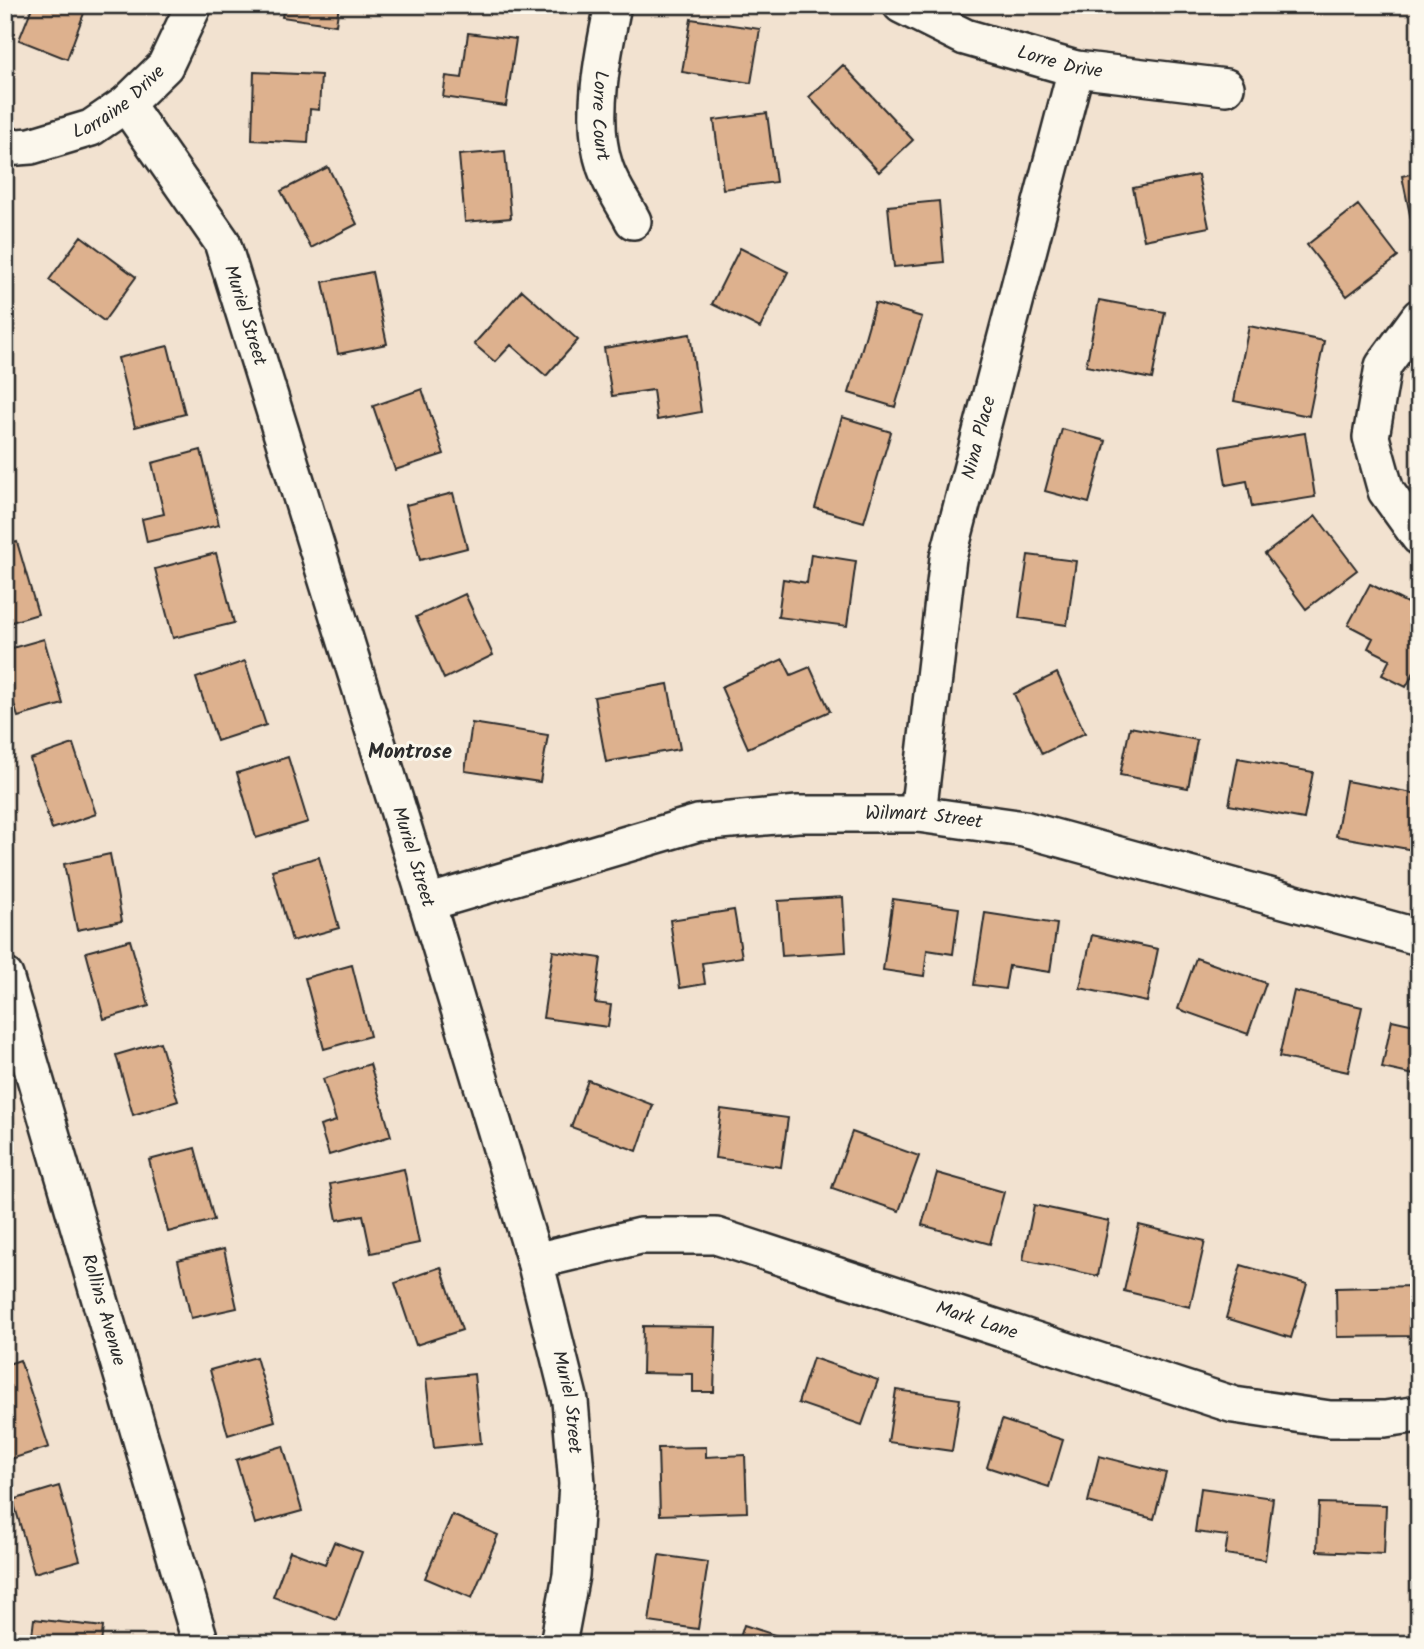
<svg xmlns="http://www.w3.org/2000/svg" width="1424" height="1649" font-family="Kalam,sans-serif">
  <rect width="100%" height="100%" fill="#f2e2d0"/>
  <filter id="ink" filterUnits="userSpaceOnUse"><feTurbulence type="fractalNoise" baseFrequency=".0143" numOctaves="2"/><feDisplacementMap in="SourceGraphic" scale="14" xChannelSelector="R" yChannelSelector="G"/><feConvolveMatrix kernelMatrix="1 2 1 2 8 2 1 2 1" color-interpolation-filters="sRGB"/></filter>
  <g filter="url(#ink)">
    <path fill="#ddb18e" stroke="#2b2b2b" stroke-width="2" d="M33,5H87L67,59L19,40Z
      M284,5H339L336,25L282,17Z
      M691,19L760,29L751,83L682,72Z
      M468,33L516,39L506,106L443,97L446,76L462,78Z
      M843,65L913,140L879,172L809,97Z
      M254,72L321,75L319,110L310,109L308,143L252,140Z
      M767,113L776,182L723,189L714,120Z
      M505,151L511,218L465,222L459,155Z
      M328,167L357,224L311,248L281,191Z
      M1419,172V238L1415,239L1402,176Z
      M1198,175L1209,227L1144,240L1133,188Z
      M939,201L944,262L894,267L888,206Z
      M1358,205L1398,257L1347,296L1307,245Z
      M81,236L136,277L104,321L49,280Z
      M740,248L788,272L760,328L712,304Z
      M372,272L387,344L338,354L323,282Z
      M522,290L578,340L546,376L511,345L495,362L474,344Z
      M1099,300L1165,312L1152,379L1086,366Z
      M875,303L922,317L895,407L849,393Z
      M1249,326L1324,341L1309,416L1234,401Z
      M690,334L701,412L657,420L653,390L612,396L604,348Z
      M168,346L185,414L135,427L118,358Z
      M422,389L444,454L395,470L373,406Z
      M842,417L891,432L864,522L815,508Z
      M1062,429L1106,441L1089,503L1045,491Z
      M1305,433L1315,497L1252,507L1247,481L1226,485L1220,447Z
      M201,450L219,525L147,542L142,519L164,514L152,463Z
      M453,493L467,548L420,560L406,505Z
      M1316,516L1357,570L1306,609L1265,554Z
      M17,542L38,614L5,624V545Z
      M216,553L234,623L173,638L155,569Z
      M811,554L856,561L847,626L778,617L783,579L807,583Z
      M1028,555L1076,561L1067,625L1019,618Z
      M1370,584L1419,609V663L1406,687L1382,675L1390,659L1368,648L1373,638L1348,625Z
      M465,594L493,655L444,679L416,617Z
      M44,639L63,704L18,717L5,675V650Z
      M783,659L791,675L810,667L830,711L748,748L721,687Z
      M245,661L266,725L217,741L196,678Z
      M1057,673L1085,733L1042,754L1014,694Z
      M668,684L680,749L606,762L594,697Z
      M472,723L548,735L540,782L465,771Z
      M1130,727L1197,740L1188,788L1120,775Z
      M73,744L96,814L52,829L30,759Z
      M288,757L308,822L256,838L237,773Z
      M1238,758L1313,772L1304,819L1229,805Z
      M1346,781L1419,794V851L1336,836Z
      M110,854L122,921L77,930L64,864Z
      M319,857L339,928L292,941L272,870Z
      M843,897L846,952L782,956L778,901Z
      M893,899L959,908L953,954L927,950L924,976L883,970Z
      M734,910L742,957L702,963L705,984L680,988L670,920Z
      M985,913L1057,924L1050,972L1009,966L1005,989L974,985Z
      M1092,935L1158,949L1147,1002L1080,988Z
      M130,940L149,1006L104,1019L86,952Z
      M553,951L601,958L595,1003L611,1005L608,1027L543,1018Z
      M1196,958L1266,983L1248,1034L1178,1009Z
      M352,965L370,1036L324,1049L305,978Z
      M1294,991L1362,1007L1348,1072L1279,1057Z
      M1392,1020L1419,1026V1076L1382,1068Z
      M160,1042L178,1101L133,1115L116,1055Z
      M370,1064L391,1136L329,1155L320,1126L336,1121L323,1079Z
      M588,1080L653,1105L637,1151L571,1127Z
      M721,1109L788,1118L781,1167L715,1158Z
      M852,1132L919,1156L899,1211L832,1188Z
      M195,1148L214,1220L168,1232L149,1160Z
      M404,1169L419,1243L371,1253L363,1215L337,1220L330,1184Z
      M937,1173L1004,1192L990,1244L922,1225Z
      M1034,1205L1109,1221L1098,1276L1023,1260Z
      M1139,1225L1205,1241L1190,1307L1124,1291Z
      M224,1249L237,1308L191,1318L178,1260Z
      M1241,1265L1307,1284L1291,1338L1226,1318Z
      M441,1267L462,1330L416,1345L395,1283Z
      M1412,1286V1336L1337,1337L1336,1288Z
      M5,1305L12,1326L5,1329Z
      M643,1326L716,1327L714,1392H693V1374L642,1373Z
      M256,1357L275,1421L228,1435L210,1370Z
      M813,1358L878,1380L862,1425L798,1403Z
      M20,1360L49,1447L5,1461V1365Z
      M474,1374L481,1443L434,1448L426,1379Z
      M896,1390L960,1399L952,1451L888,1442Z
      M1002,1420L1063,1440L1049,1487L987,1467Z
      M283,1446L302,1511L255,1524L236,1460Z
      M706,1447V1457L745,1455L747,1512L660,1515L658,1448Z
      M1099,1456L1166,1473L1154,1519L1088,1502Z
      M59,1486L80,1560L34,1573L13,1500Z
      M1201,1488L1273,1498L1265,1560L1225,1554L1228,1536L1195,1532Z
      M1319,1503L1386,1505L1384,1554L1317,1551Z
      M452,1515L498,1535L472,1598L425,1578Z
      M334,1542L362,1552L337,1620L273,1597L290,1551L325,1564Z
      M659,1555L708,1562L698,1629L649,1622Z
      M34,1619L103,1627L101,1644H31Z
      M744,1625L802,1644H738Z"/>
    <g fill="none" stroke-linecap="round" stroke-linejoin="round">
      <defs>
        <g id="minor">
          <path id="s1" d="M613,5C603,53 589,120 605,167C611,186 624,203 633,221"/>
          <path id="s2" d="M901,5L965,37L1076,69L1226,87"/>
          <path id="s3" d="M126,104L222,242L427,903L535,1261L570,1401L577,1484L571,1575L558,1644"/>
          <path id="s4" d="M5,148L31,146L91,128L126,104L165,66L194,5"/>
          <path d="M1419,317L1383,366L1371,437L1386,491L1419,537"/>
          <path id="s5" d="M918,814L948,558L1076,69"/>
          <path id="s6" d="M427,903L698,823L798,814H918L1024,829L1419,937"/>
          <path id="s7" d="M5,976L201,1644"/>
          <path id="s8" d="M535,1261L640,1236H716L1234,1405L1330,1419H1385L1419,1414"/>
        </g>
      </defs>
      <use href="#minor" stroke="#2b2b2b" stroke-width="40"/>
      <use href="#minor" stroke="#fbf7ec" stroke-width="35"/>
    </g>
  </g>
  <g text-anchor="middle" dominant-baseline="central" stroke-width="6" stroke-linejoin="round" paint-order="stroke">
    <g font-size="19" fill="#2b2b2b" stroke="#fbf7ec">
      <text stroke="none"><textPath href="#s2" startOffset="170">Lorre Drive</textPath></text>
      <text stroke="none"><textPath href="#s4" startOffset="126">Lorraine Drive</textPath></text>
      <text stroke="none"><textPath href="#s1" startOffset="112">Lorre Court</textPath></text>
      <text stroke="none"><textPath href="#s3" startOffset="245">Muriel Street</textPath></text>
      <text stroke="none"><textPath href="#s5" startOffset="382">Nina Place</textPath></text>
      <text stroke="none"><textPath href="#s6" startOffset="509">Wilmart Street</textPath></text>
      <text stroke="none"><textPath href="#s3" startOffset="812">Muriel Street</textPath></text>
      <text stroke="none"><textPath href="#s7" startOffset="348">Rollins Avenue</textPath></text>
      <text stroke="none"><textPath href="#s8" startOffset="458">Mark Lane</textPath></text>
      <text stroke="none"><textPath href="#s3" startOffset="1379">Muriel Street</textPath></text>
    </g>
    <g font-size="21" font-weight="bold" fill="#2b2b2b" stroke="#fbf7ec">
      <text x="410" y="752">Montrose</text>
    </g>
  </g>
  <rect width="1424" height="1649" fill="none" stroke="#fbf7ec" stroke-width="28"/>
  <rect x="14" y="14" width="1396" height="1621" fill="none" stroke="#2b2b2b" stroke-width="2.5" filter="url(#ink)"/>
</svg>
